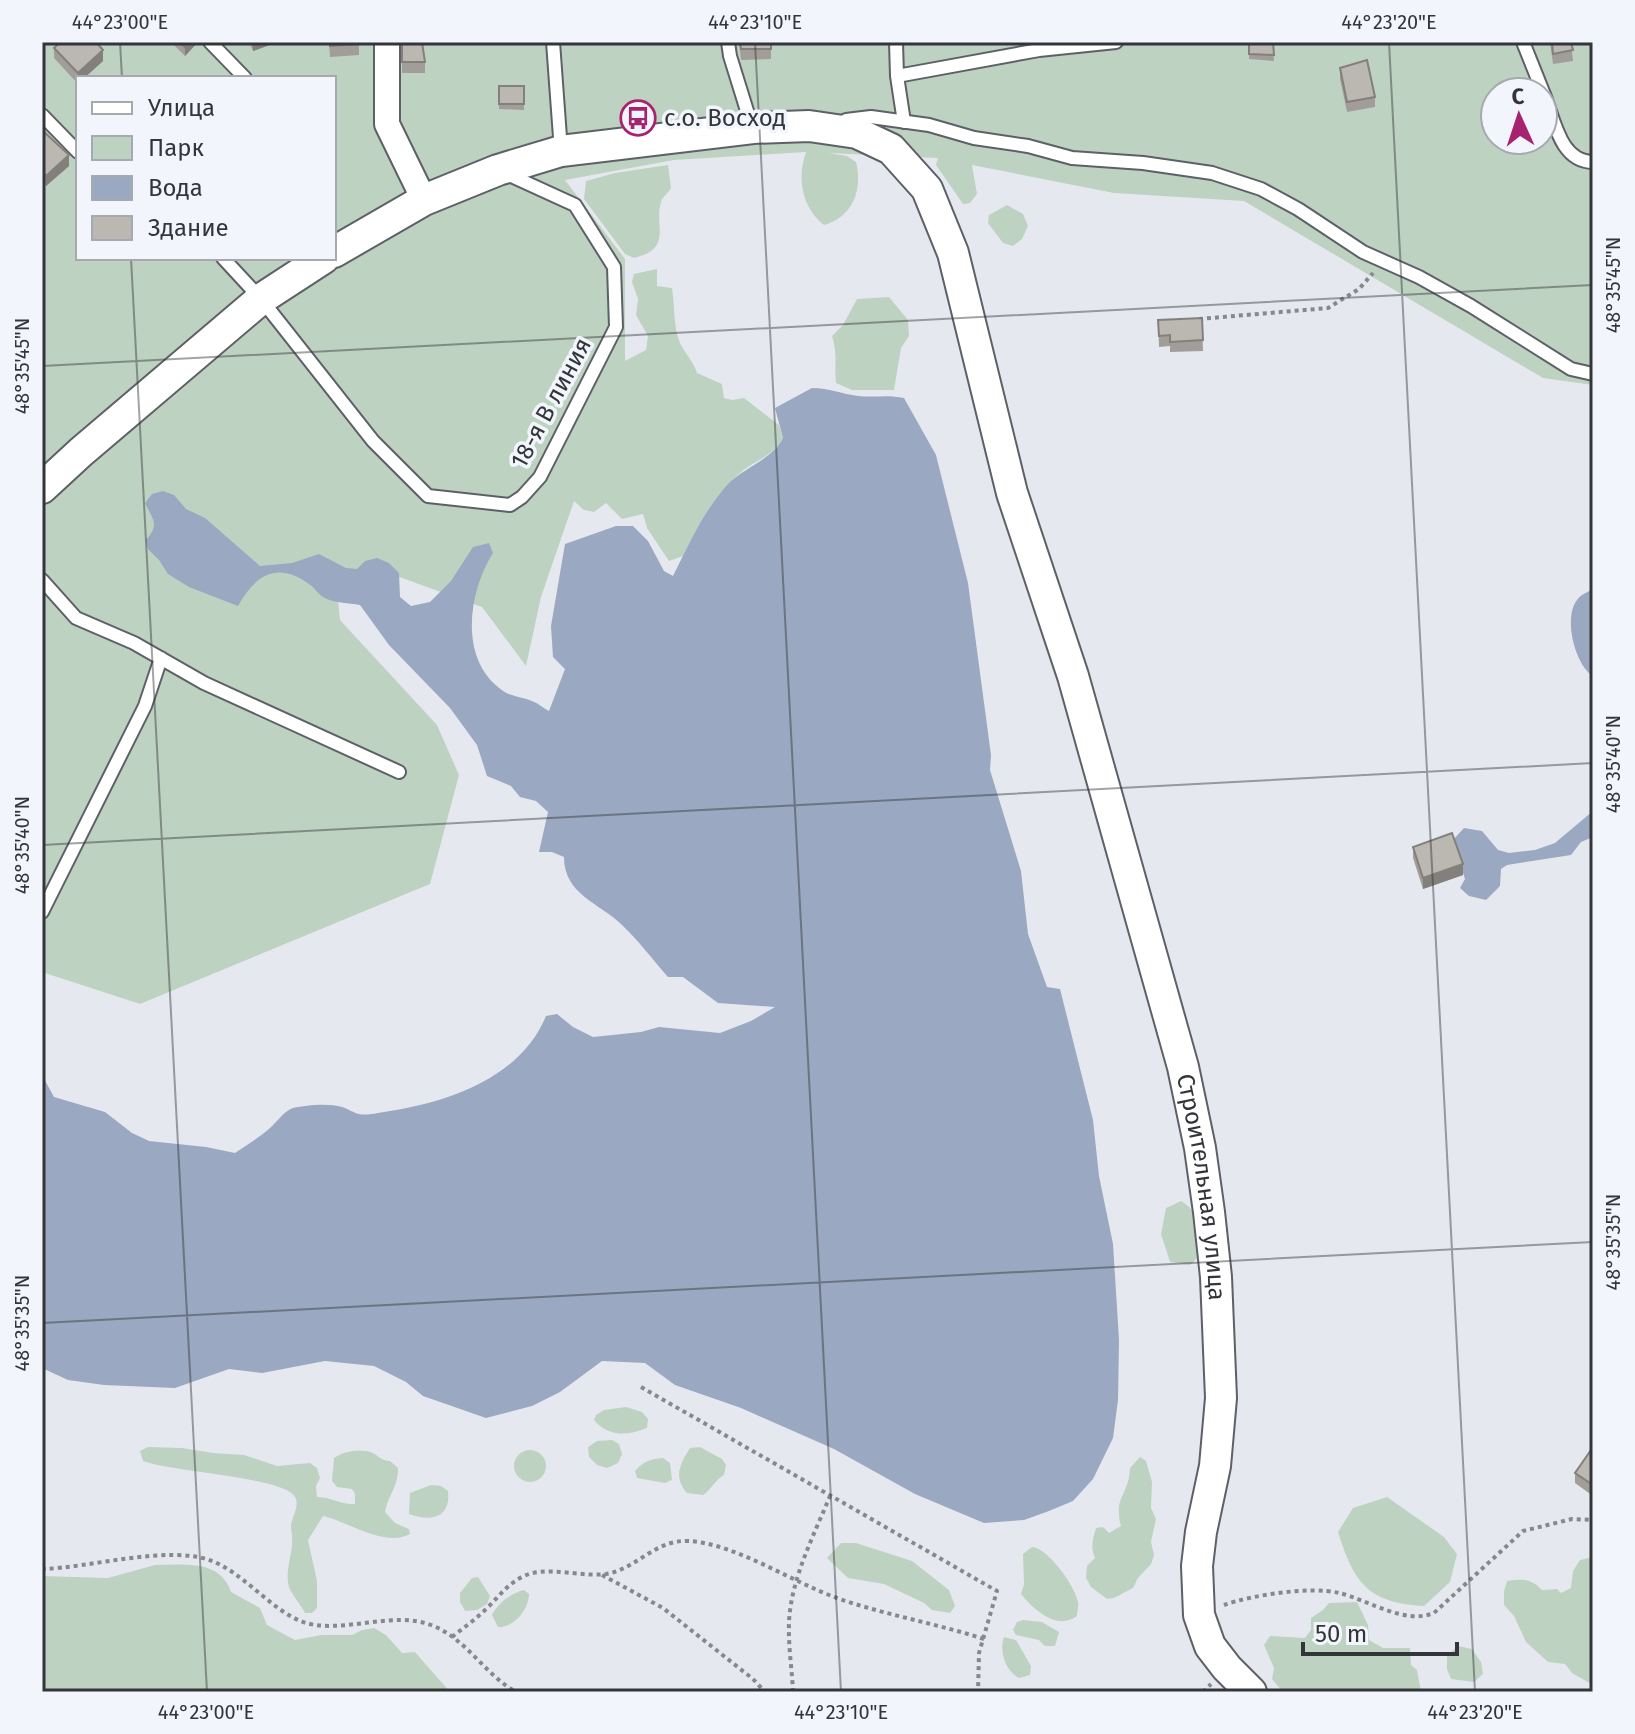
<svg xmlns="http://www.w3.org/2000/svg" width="1635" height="1734" font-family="'Fira Sans',sans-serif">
  <rect width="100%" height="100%" fill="#e5e9ef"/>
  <path fill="#bed2c1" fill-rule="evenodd" d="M42,42H1593V385L1543,378L1244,201L1114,193L972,165L977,194L970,203L963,204L936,165L938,158L828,153L847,156L856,162C863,189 853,217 824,225C801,207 797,177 806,152L674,160L565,180L625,259V361L646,350L648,336L636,315L638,299L632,282L634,274L657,269V286L672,288C675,306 673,329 681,345C687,356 693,361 697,373L722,384L724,398L732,400L744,398L779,425L783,438C773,457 756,459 740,473C714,494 698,526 683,556L669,561L647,528L643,514L622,519L606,503L594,512L584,510L574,501L541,597L526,666L482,607L394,575L335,569L340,620L437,725L459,775L430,884L140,1004L42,972ZM78,78H334V258H78ZM1495,92H1543V140H1495Z
    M668,165L671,188C671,189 663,198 662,199C652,225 675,248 634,258L625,254L584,199L586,181L615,173Z
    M1007,205L1023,214L1028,226L1022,239L1013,246L1003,243L988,223L989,215Z
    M889,297L908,320L909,336L901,348L894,390H852L836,383C834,363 838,356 832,336L843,325L857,299Z
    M1181,1201C1203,1214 1198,1234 1198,1257L1190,1265L1170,1262L1161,1234L1166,1208Z
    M626,1407L642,1412L648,1419L647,1428C628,1436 608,1437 594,1420L596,1415L604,1410Z
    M612,1440L619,1444L622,1454L618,1463L607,1468L597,1465L589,1457L588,1447L597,1441Z
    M148,1447L182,1448L213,1453L244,1455L277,1466L310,1463L317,1468L320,1478L316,1486L317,1497C331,1497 341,1505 355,1504V1494L352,1489L337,1487L332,1481L334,1458C342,1452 356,1449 366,1451C377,1452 379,1461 390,1461L398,1468C398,1488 388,1495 385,1512L395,1523L409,1529L410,1534C385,1548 347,1521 323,1516L308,1540L317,1581V1608L312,1613H305C301,1605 292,1595 289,1587C285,1572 291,1559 292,1544C293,1538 291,1532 291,1526C292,1516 300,1506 295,1497C285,1477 171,1472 143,1461L140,1451Z
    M700,1447L722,1459L726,1465L724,1475C714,1481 712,1489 703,1495L687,1493C673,1477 680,1464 690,1448Z
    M514 1466a16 16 0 1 1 32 0a16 16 0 1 1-32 0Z
    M1140,1457L1146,1461L1152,1482L1151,1508L1156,1519L1151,1542L1154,1555L1151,1564L1138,1578L1133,1588L1114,1598L1107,1599L1091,1587L1086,1578L1087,1566L1095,1558C1090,1547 1093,1539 1096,1528L1103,1527L1109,1533L1121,1526C1113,1496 1129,1496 1130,1468Z
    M663,1458L670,1463L672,1480L665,1483L637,1478L635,1471C644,1461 650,1459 663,1458Z
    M431,1485L441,1486L448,1491C451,1518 431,1522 409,1514L410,1493Z
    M1387,1497L1444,1537L1457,1554L1450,1582L1424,1606C1368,1603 1354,1583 1338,1532L1353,1508Z
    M841,1543H856L912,1561L949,1590L955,1606L950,1613L932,1610L924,1603L884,1584L848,1578L827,1558Z
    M1032,1547C1048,1548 1075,1586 1078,1602C1079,1606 1077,1612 1077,1616C1057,1631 1034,1610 1021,1594L1024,1584L1023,1554Z
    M1593,1557V1685L1572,1673L1565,1664L1548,1662L1526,1642L1514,1616L1504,1605V1591L1507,1581C1523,1579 1531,1578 1542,1590L1557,1589L1561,1593L1571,1588L1573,1571L1580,1560Z
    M155,1565C184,1565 220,1559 231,1592L260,1608L267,1625L295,1640L321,1635H352L362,1630L374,1628L386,1635L402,1653L415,1652L450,1692H42V1576L108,1578Z
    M478,1577L490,1596L487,1604L477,1610L465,1611L460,1602V1593L472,1578Z
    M524,1590L529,1594C529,1609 514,1628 498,1627L492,1615C497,1604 513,1592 524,1590Z
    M1357,1602L1368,1625L1369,1640L1383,1648H1410L1411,1665L1417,1670L1421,1692H1283L1272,1679L1274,1668L1264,1645L1270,1636L1305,1638L1311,1630V1618L1323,1610L1329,1603Z
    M1023,1620L1042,1622L1059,1632L1055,1646H1045L1039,1640L1016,1635L1013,1630L1017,1622Z
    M1004,1637L1016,1640L1031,1666L1030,1675L1019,1678C1005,1671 999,1651 1004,1637Z
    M1458,1646L1472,1649L1481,1662L1483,1674L1474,1682L1451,1679L1447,1669V1656Z"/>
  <path fill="#9aa8c1" d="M812,388C829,388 842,394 858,396C874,398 887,394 904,398L936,455L968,583L991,755L990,770L1021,871L1028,934L1047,987L1060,989L1093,1120L1099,1176L1113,1244L1119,1340L1118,1400L1113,1438L1093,1479L1073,1501L1049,1511L1024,1520L984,1523L915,1494L834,1449L741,1408L675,1385L645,1363L602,1361L560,1392L532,1406L486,1418L423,1396L406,1382L374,1366L325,1361L262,1373L229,1369L175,1388L104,1385L68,1380L42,1368V1075L54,1097L105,1112L132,1133L149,1141L206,1147L235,1153C247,1145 260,1137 270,1128C278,1121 284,1111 293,1108C307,1105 329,1103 342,1107C348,1109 354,1113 359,1114C368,1116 381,1112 390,1111C450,1102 522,1076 546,1016L557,1014L573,1027L593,1037L641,1032L659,1027L720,1033L751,1021L775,1007L718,1003L683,977H668C653,960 639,941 622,925C600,903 564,895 564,857L552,852H539L548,812L536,801L520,797L511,786L487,776L477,745L450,708L389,645L360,605C350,603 332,603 323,597C318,594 315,588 309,584C277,561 255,575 238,606L189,587L168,574L159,560L148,549L146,540C160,524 153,520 145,503L152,494L163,491L174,495L186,509L205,518L260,566L292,563L319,554L346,568L357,569L365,561L377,558L389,563L399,573L400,597L411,606L430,602L451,581L473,547L489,543L493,553C469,591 459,655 498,687C509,697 519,696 532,701C538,703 543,708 549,711L565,669L553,657L551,626L565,544L616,526H633L648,541L664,571L673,576C689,544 703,512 727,485C744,467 772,460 783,438L775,408Z
    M1593,589V676C1575,665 1563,618 1577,600C1580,595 1588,592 1593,589Z
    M1593,811V837L1581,842L1571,855L1507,865L1501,869L1500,886L1486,900L1469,896L1460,888L1465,879L1453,840L1464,828L1482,831L1498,850L1509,853L1535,850L1555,843Z"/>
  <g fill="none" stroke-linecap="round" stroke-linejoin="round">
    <defs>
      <path id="service" d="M210,42L245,78
        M553,42L561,151
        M728,42L730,56L752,127
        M896,42L897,76L904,122
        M1523,42L1543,92
        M897,76L1039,50L1116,42
        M1543,92C1554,117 1559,162 1593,162
        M42,115L78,152
        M846,120L871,117L929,125L974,138L1028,146L1072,158L1143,163L1212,173L1261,189L1298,209L1363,252L1419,277L1471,306L1571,369L1593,374
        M223,258L261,299L373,441L428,496L510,505L522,497L540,477L616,327L614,267L575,205L505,173
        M42,580L76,618L134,643L204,683L399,772
        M42,912L145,706L161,658"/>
      <path id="minor" d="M387,42V124L424,200"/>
      <g id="tertiary">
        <path id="s1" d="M334,252L424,200L498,170L561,151L753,128L809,126L857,133L891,149L927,189L953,253L1012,493L1073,676L1183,1067L1200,1148L1209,1212L1216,1277L1221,1398L1215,1466L1201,1532L1197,1566L1199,1615L1210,1646L1227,1668L1251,1692"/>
        <path d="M42,488L81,452L261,299L324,258"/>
      </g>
    </defs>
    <use href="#service" stroke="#5d6066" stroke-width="16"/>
    <use href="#minor" stroke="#5d6066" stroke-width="28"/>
    <use href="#tertiary" stroke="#5d6066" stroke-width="34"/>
    <path stroke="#85888c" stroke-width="4" stroke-dasharray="4 4" stroke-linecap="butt" d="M1199,319L1328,308L1359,289L1373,273
      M641,1387L997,1591L979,1653L978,1692
      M42,1569C89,1568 170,1544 212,1561C245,1574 271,1610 303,1622C340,1635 393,1610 431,1625C466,1638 484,1674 516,1692
      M602,1575L663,1608L753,1679L765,1692
      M1224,1605C1252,1595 1310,1586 1339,1593C1369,1600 1404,1625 1434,1613L1523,1531L1572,1519L1593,1520
      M452,1637C463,1628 475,1620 485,1610C500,1596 511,1578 533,1573C557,1568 582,1577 606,1574C637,1569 655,1539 689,1541C736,1544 792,1582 837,1598C885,1615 935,1623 984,1639
      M793,1692C792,1669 788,1645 789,1622C791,1579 814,1535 830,1496
      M1203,1692L1211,1684"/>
    <use href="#service" stroke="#fff" stroke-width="12"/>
    <use href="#minor" stroke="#fff" stroke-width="24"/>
    <use href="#tertiary" stroke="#fff" stroke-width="30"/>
  </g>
  <path fill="#a19d98" d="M171,42H198L185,56Z
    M249,42H275V43L253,51Z
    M329,42H359V55L330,57Z
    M402,42L425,62V73H402Z
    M739,42H771V59L741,60Z
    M1249,42H1273L1274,61L1249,59Z
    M1550,42H1571L1573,61L1553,64Z
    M54,48L103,61L78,84L54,58Z
    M1340,68L1375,97V107L1347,112L1340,79Z
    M499,86H524V110L499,109Z
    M42,130L69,166L46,186L42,182Z
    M1202,318L1203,351L1170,352V346L1159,347L1158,320Z
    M1413,847L1463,875L1423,889L1413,858Z
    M1593,1451V1496L1575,1483V1473Z"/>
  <path fill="#83807c" d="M190,42H198L185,56V47Z
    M253,42H275V43L253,51Z
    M103,50V61L84,78H78V84V73Z
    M69,155V166L46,186V176Z
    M1463,864V875L1423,889V878Z"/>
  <path fill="#bbb7b1" stroke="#83807c" stroke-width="2" d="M60,42H96L103,50L78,73L54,48Z
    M180,42H190L185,47Z
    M330,42H359V44L330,46Z
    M402,42H422L425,62H402Z
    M740,42H771V49H741Z
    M1249,42H1273L1274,55L1249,54Z
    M1552,42H1571L1573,50L1553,54Z
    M1367,60L1375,97L1347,102L1340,68Z
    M499,86H524V104H499Z
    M42,130L69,155L46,176L42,172Z
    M1202,318L1203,340L1170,342V335L1159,336L1158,320Z
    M1452,833L1463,864L1423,878L1413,847Z
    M1591,1450L1593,1451V1485L1575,1473Z"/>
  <path fill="none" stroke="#333538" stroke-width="2" stroke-opacity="0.45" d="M120,42L122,78M755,42L841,1692M1389,42L1475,1692M131,258L207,1692M42,366L1593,285M42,845L1593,763M42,1323L1593,1242"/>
  <defs>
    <symbol id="bus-ring" viewBox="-11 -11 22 22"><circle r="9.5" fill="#f2f6fc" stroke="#a62370" stroke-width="1.5"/><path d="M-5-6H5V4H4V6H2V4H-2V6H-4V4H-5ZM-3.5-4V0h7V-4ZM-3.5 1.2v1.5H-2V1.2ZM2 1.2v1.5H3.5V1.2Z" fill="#a62370"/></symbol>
  </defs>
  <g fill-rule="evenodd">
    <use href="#bus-ring" x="618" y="98" width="40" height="40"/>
  </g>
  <g text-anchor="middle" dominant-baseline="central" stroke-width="7" stroke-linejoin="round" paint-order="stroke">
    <g font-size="24" fill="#333538" stroke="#f2f6fc" text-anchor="start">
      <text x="664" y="118">с.о. Восход</text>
    </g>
    <g font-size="24" fill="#333538" stroke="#f2f6fc">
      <text transform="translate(551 403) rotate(-62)">18-я В линия</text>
      <text stroke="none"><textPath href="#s1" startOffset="1676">Строительная улица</textPath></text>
    </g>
  </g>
  <rect width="1635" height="1734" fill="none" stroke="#f2f6fc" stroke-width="88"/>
  <rect x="76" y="76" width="260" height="184" fill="#f2f6fc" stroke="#a6a9ae" stroke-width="2"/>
  <rect x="92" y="102" width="40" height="12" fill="#ffffff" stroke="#a6a9ae" stroke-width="2"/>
  <text x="148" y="116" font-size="24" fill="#333538">Улица</text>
  <rect x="92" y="136" width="40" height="24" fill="#bed2c1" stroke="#a6a9ae" stroke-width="2"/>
  <text x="148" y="156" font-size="24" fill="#333538">Парк</text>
  <rect x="92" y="176" width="40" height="24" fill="#9aa8c1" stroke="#a6a9ae" stroke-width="2"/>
  <text x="148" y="196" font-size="24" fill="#333538">Вода</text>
  <rect x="92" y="216" width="40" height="24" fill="#bbb7b1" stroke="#a6a9ae" stroke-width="2"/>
  <text x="148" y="236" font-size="24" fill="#333538">Здание</text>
  <g transform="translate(1519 116) rotate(357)"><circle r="38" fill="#f2f6fc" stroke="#a6a9ae" stroke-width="2"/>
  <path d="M0-6L14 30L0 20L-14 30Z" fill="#a62370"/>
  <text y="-12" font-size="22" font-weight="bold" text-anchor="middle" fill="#333538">С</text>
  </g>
  <path d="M1303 1642v12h154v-12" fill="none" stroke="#333538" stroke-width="4"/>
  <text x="1315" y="1642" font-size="24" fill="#333538" stroke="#f2f6fc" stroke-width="6" paint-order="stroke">50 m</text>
  <rect x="44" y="44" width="1547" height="1646" fill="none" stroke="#333538" stroke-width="3"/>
  <g font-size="20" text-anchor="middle" fill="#333538">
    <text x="120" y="29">44°23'00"E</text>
    <text x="755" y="29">44°23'10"E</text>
    <text x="1389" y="29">44°23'20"E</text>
    <text transform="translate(1613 285) rotate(-90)" y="7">48°35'45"N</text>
    <text transform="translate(22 366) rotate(-90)" y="7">48°35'45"N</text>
    <text transform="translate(1613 764) rotate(-90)" y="7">48°35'40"N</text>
    <text transform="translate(22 845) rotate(-90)" y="7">48°35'40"N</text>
    <text transform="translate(1613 1242) rotate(-90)" y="7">48°35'35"N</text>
    <text transform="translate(22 1323) rotate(-90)" y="7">48°35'35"N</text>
    <text x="206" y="1719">44°23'00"E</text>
    <text x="841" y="1719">44°23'10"E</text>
    <text x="1475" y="1719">44°23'20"E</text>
  </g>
</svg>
